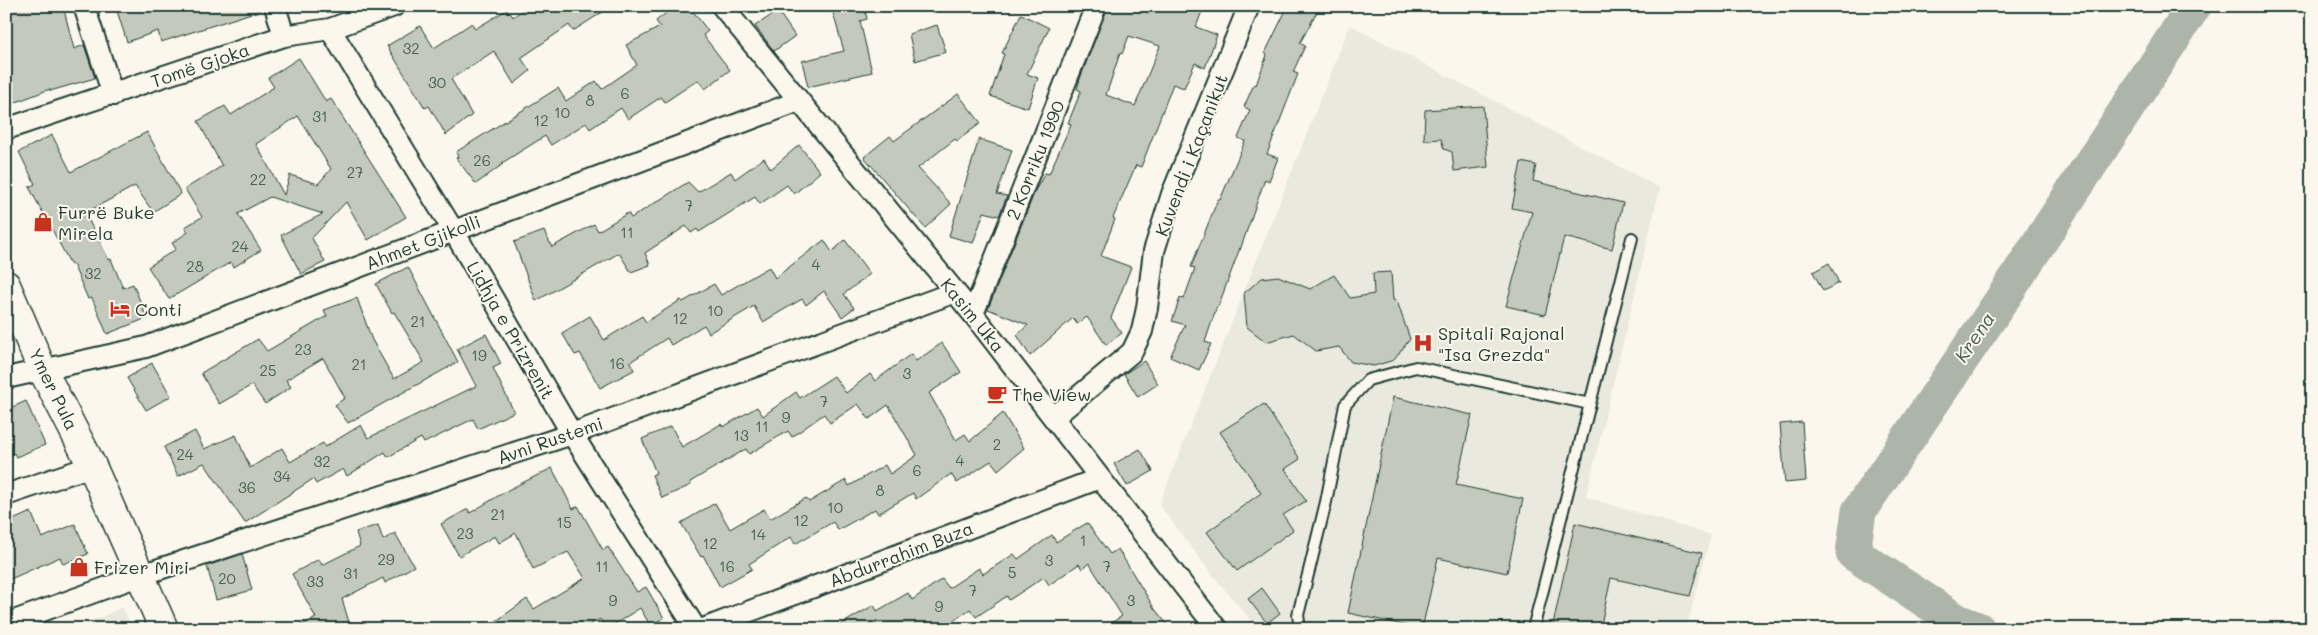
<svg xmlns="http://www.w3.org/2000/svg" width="2318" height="635" font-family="Mali,sans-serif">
  <rect width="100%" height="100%" fill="#fbf7ec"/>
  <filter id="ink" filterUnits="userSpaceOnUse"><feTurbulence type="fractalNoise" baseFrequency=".02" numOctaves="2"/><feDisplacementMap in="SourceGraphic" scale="10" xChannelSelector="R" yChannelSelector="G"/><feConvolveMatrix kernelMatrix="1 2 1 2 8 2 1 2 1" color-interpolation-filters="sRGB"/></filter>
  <g filter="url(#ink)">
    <path fill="#eae9de" d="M1350,25L1660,188L1586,497L1711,535L1686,629H1258L1214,577L1159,505Z
      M123,607L132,629H75Z"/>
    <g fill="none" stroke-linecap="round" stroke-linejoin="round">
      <path stroke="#adb4aa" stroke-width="35" d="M1978,629L1957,621L1853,553L1859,511L2005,295L2194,6"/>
    </g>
    <path fill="#c4c9be" stroke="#1f3d34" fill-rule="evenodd" d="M6,6H63L74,49L84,45L95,78L50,91V89L6,106Z
      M131,6H260L261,10L161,42L158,31L127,42L117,11Z
      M528,6H612L573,31L569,25L521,58L530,71L514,84L494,51L451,79L472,115L446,135L429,106L425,108L387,46L420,26L434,48L472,23L475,29L508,9L513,17Z
      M675,6H689L708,31L703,35L730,70L705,89L698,80L665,102L661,97L628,119L621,108L590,129L586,123L551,145L545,136L502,163L503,164L476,184L456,158L458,157L456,152L558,88L566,101L596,81L602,89L637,65L626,45L660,27L656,21Z
      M831,6H864L867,19L860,21L872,72L808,87L802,61L844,51Z
      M1108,6H1204L1196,27L1217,35L1205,68L1195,63L1184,88L1173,84L1141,167L1136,165L1113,218L1115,219L1101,256L1131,267L1111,318L1122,333L1106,345L1087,317L1077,324L1073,318L1030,356L1017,335L1028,325L988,309L1035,191L1045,173L1049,174L1071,124L1068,123L1081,91L1077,89L1081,76ZM1129,36L1160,46L1135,106L1106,95L1120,53L1122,54Z
      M1288,6H1320L1300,43L1305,46L1293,72L1298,74L1267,154L1278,158L1269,181L1265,179L1240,250V248L1218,307L1217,306L1205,342L1211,344L1199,370L1170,357L1185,325L1172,321L1180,298L1184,299L1195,268L1191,267L1218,199L1220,200L1245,141L1238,138L1250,110L1244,107L1254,84L1256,85L1267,55L1265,53Z
      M778,11L795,36L774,51L755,26Z
      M1021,14L1049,28L1027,74L1038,78L1028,108L990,96L1004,54L1002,53Z
      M937,25L946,52L915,61L909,34Z
      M299,58L326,102L331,99L406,217L368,240L346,202L312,238L325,262L301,274L281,235L323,214L270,197L238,214L261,250L234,267L231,262L169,299L148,267L176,249L172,243L188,232L185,227L202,217L185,189L222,166L198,121L225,106L231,115L274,87L268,78ZM298,116L331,169L318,184L290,175L284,195L256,144Z
      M958,94L981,123L957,141L955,139L918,168L951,204L925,228L864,157L890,136L894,141Z
      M1483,106L1488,167L1454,171L1452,152L1444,149L1441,139L1424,140L1425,110Z
      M147,132L181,194L153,212L135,186L85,213L109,260L111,259L123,288L133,284L147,318L107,334L92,298L88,299L73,264L71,265L29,187L35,184L19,152L52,135L71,172Z
      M979,139L1012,150L997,194L1007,196L999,216L984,212L973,243L949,236Z
      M799,145L820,172L794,194L787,185L760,204L755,197L699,232L697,229L691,233L686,226L645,253L650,265L631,272L619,253L536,301L514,242L544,231L552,247L594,224L598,231L628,213L631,218L688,182L698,192L731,172L735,179L764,158L771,169Z
      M1521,162L1536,165L1533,181L1623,203L1612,249L1564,237L1545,315L1506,306L1532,212L1512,208Z
      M824,240L832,252L845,240L870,274L844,294L854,308L842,317L824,291L806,305L802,299L763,322L754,306L709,333L704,325L671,345L667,338L630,362L634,370L600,388L580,353L575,355L562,333L590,316L604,340L642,316L646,322L681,300L683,302L714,284L721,295L769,267L775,278Z
      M1829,263L1839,283L1823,291L1813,272Z
      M408,267L458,362L348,423L335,405L345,398L323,358L286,380L291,387L265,404L252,385L219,404L201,373L258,339L267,351L327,316L324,310L357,298L372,340L394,379L424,362L394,312L392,313L376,284Z
      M1391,272L1393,300L1397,301L1410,339L1394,360L1374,366L1351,362L1339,347L1316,351L1294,334L1266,342L1247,327L1244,293L1262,278L1278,276L1310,289L1334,275L1350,298L1374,294L1373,273Z
      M486,334L501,364L493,368L514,412L478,429L473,419L424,443L421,438L388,457L385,452L347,476L343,469L316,484L313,479L245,523L204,463L178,476L164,447L195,431L204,449L236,435L250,468L282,448L290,462L323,443L325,447L361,425L368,438L476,386L457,349Z
      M942,343L961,372L929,393L956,440L965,434L970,441L1003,413L1024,448L998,470L991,461L957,483L951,474L916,499L913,493L878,514L875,509L838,530L833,522L795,544L791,537L749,564L752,569L720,587L703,555L701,557L681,523L715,503L730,529L764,509L770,519L806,498L809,502L846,480L849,486L885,465L890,474L917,455L888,405L869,419L858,404L830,423L824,414L792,437L788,431L749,454L746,449L690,482L691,485L662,498L652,475L656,473L642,439L671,426L682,447L721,424L723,427L757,407L763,416L796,392L800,398L834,376L846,393L870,374L875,381L911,354L916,361Z
      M1144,361L1158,384L1138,397L1124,374Z
      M152,363L171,396L146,410L127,378Z
      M1393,397L1472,415L1456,485L1523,499L1507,573L1438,558L1422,629L1348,613Z
      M26,401L45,445L16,457L14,453L6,456V410Z
      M1264,404L1300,459L1285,469L1306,501L1283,515L1293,530L1237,571L1207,532L1261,493L1220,432Z
      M1802,422L1806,481L1785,483L1780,424Z
      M1140,449L1153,471L1127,486L1114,464Z
      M552,468L573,509L578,506L603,550L608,547L637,592L646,587L664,618L650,625L640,608L607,629L600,619L583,629H485L527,599L534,609L585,578L568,552L533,569L516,533L499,543L495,536L459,556L441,524L468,509L470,513L508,490Z
      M31,512L42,538L75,524L88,554L63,564L60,557L6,581V523Z
      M1087,523L1110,554L1118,549L1154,608L1171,629H1102L1122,616L1089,563L1082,569L1079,564L1049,585L1044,577L1009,600L1007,596L976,617L970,609L942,629L936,624L927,629H833L874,605L877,611L908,593L912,600L942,579L949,588L979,568L983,574L1014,554L1018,559L1052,535L1056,542Z
      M1575,523L1702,553L1690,596L1611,578L1600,629H1552Z
      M378,525L383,540L395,533L414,566L385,583L383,578L342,599L351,629H293L316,618L292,574L319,559L322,565L360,546L356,532Z
      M242,554L252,590L216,600L207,566Z
      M1262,588L1280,613L1267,623L1248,599Z"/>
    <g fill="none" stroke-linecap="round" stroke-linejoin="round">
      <defs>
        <path id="lane" d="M1300,629L1298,615L1326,502L1345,405L1368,380L1416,367L1590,404
          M1533,629L1632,238"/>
        <path id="street" d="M84,6L113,95
          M275,6L284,36
          M722,6L973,314L1217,629
          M330,29L453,230L572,434L696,629
          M6,129L284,36L330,29L394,6
          M973,314L1096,6
          M6,378L146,347L799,101
          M1054,417L1132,352L1142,331L1147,308L1154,251L1172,194L1249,6
          M6,495L92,466
          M6,624L141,575L572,434L955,292
          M703,629L1100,478"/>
        <path id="secondary" d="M6,285L42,369L92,466L164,629"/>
      </defs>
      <use href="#lane" stroke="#1f3d34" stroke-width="14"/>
      <use href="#street" stroke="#1f3d34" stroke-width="24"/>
      <use href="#secondary" stroke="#1f3d34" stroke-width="31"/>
      <use href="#lane" stroke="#fbf7ec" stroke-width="10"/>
      <use href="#street" stroke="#fbf7ec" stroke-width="20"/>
      <use href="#secondary" stroke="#fbf7ec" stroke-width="28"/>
    </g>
  </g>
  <defs>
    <symbol id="shop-bare" viewBox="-9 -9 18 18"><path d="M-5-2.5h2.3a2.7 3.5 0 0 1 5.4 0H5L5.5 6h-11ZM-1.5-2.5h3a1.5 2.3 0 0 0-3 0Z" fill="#c8321e" stroke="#fbf7ec" stroke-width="2.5" paint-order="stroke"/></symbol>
    <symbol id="hotel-bare" viewBox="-9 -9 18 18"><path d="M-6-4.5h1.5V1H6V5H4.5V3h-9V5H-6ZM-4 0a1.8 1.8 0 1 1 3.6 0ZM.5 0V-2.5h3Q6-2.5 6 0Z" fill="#c8321e" stroke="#fbf7ec" stroke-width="2.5" paint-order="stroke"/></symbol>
    <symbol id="hospital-bare" viewBox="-9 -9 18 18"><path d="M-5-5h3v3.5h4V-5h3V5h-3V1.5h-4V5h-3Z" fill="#c8321e" stroke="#fbf7ec" stroke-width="2.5" paint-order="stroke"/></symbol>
    <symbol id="cafe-bare" viewBox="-9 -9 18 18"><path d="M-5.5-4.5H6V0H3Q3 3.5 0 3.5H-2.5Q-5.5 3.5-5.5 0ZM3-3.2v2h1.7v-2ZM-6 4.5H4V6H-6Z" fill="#c8321e" stroke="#fbf7ec" stroke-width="2.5" paint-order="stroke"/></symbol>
  </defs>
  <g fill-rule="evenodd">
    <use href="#shop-bare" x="29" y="208" width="28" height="28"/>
    <use href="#hotel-bare" x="106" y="295" width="28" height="28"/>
    <use href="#hospital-bare" x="1409" y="329" width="28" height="28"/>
    <use href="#cafe-bare" x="983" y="380" width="28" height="28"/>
    <use href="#shop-bare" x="65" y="553" width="28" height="28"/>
  </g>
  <g text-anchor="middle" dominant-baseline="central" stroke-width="4" stroke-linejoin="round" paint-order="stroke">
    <g font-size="15" fill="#486056">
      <text x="411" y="48">32</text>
      <text x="437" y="82">30</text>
      <text x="625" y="93">6</text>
      <text x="590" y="100">8</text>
      <text x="562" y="112">10</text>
      <text x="320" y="116">31</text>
      <text x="541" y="120">12</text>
      <text x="482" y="160">26</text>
      <text x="355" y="172">27</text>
      <text x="258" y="179">22</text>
      <text x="689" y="205">7</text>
      <text x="627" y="232">11</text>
      <text x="240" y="246">24</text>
      <text x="816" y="264">4</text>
      <text x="195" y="266">28</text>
      <text x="93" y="273">32</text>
      <text x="715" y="310">10</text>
      <text x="680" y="318">12</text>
      <text x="418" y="321">21</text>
      <text x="303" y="349">23</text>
      <text x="479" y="355">19</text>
      <text x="617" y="363">16</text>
      <text x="359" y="364">21</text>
      <text x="268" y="370">25</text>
      <text x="907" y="373">3</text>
      <text x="824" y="401">7</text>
      <text x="786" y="417">9</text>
      <text x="762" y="426">11</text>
      <text x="741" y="435">13</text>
      <text x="997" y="444">2</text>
      <text x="185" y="454">24</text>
      <text x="960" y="460">4</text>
      <text x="322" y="461">32</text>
      <text x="917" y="470">6</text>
      <text x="282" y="476">34</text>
      <text x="247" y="487">36</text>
      <text x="880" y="490">8</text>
      <text x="835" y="507">10</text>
      <text x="498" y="514">21</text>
      <text x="801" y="520">12</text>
      <text x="564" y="522">15</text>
      <text x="465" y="533">23</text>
      <text x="758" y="534">14</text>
      <text x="1083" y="540">1</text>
      <text x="710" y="543">12</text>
      <text x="386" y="559">29</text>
      <text x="1049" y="560">3</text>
      <text x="602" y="566">11</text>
      <text x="727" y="566">16</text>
      <text x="1107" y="566">7</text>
      <text x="1012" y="572">5</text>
      <text x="351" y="573">31</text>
      <text x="227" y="578">20</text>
      <text x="315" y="581">33</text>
      <text x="973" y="590">7</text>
      <text x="613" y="600">9</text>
      <text x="1131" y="600">3</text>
      <text x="939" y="606">9</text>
    </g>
    <g font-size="18" fill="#1f3d34" stroke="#fbf7ec">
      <text transform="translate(200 65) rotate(-19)">Tomë Gjoka</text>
      <text transform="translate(1191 155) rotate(-69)">Kuvendi i Kaçanikut</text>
      <text transform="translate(1035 160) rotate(-68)">2 Korriku 1990</text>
      <text transform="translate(423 242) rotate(-21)">Ahmet Gjikolli</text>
      <text transform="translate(973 315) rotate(51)">Kasim Uka</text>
      <text transform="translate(511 330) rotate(60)">Lidhja e Prizrenit</text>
      <text transform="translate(54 389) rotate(64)">Ymer Pula</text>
      <text transform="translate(550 440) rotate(-19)">Avni Rustemi</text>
      <text transform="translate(901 554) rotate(-21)">Abdurrahim Buza</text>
    </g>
    <g font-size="18" fill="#1f3d34" stroke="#fbf7ec" text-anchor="start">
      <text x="58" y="212">Furrë Buke<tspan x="58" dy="21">Mirela</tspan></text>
      <text x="135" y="309">Conti</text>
      <text x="1438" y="333">Spitali Rajonal<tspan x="1438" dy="21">"Isa Grezda"</tspan></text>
      <text x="1012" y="394">The View</text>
      <text x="94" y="567">Frizer Miri</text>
    </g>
    <g font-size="19" font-style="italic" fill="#425b52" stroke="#fbf7ec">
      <text transform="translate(1974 337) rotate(-56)">Krena</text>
    </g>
  </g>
  <rect width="2318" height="635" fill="none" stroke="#fbf7ec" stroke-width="25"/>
  <rect x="12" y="12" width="2293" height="610" fill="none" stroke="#1f3d34" stroke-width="2" filter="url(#ink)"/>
</svg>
